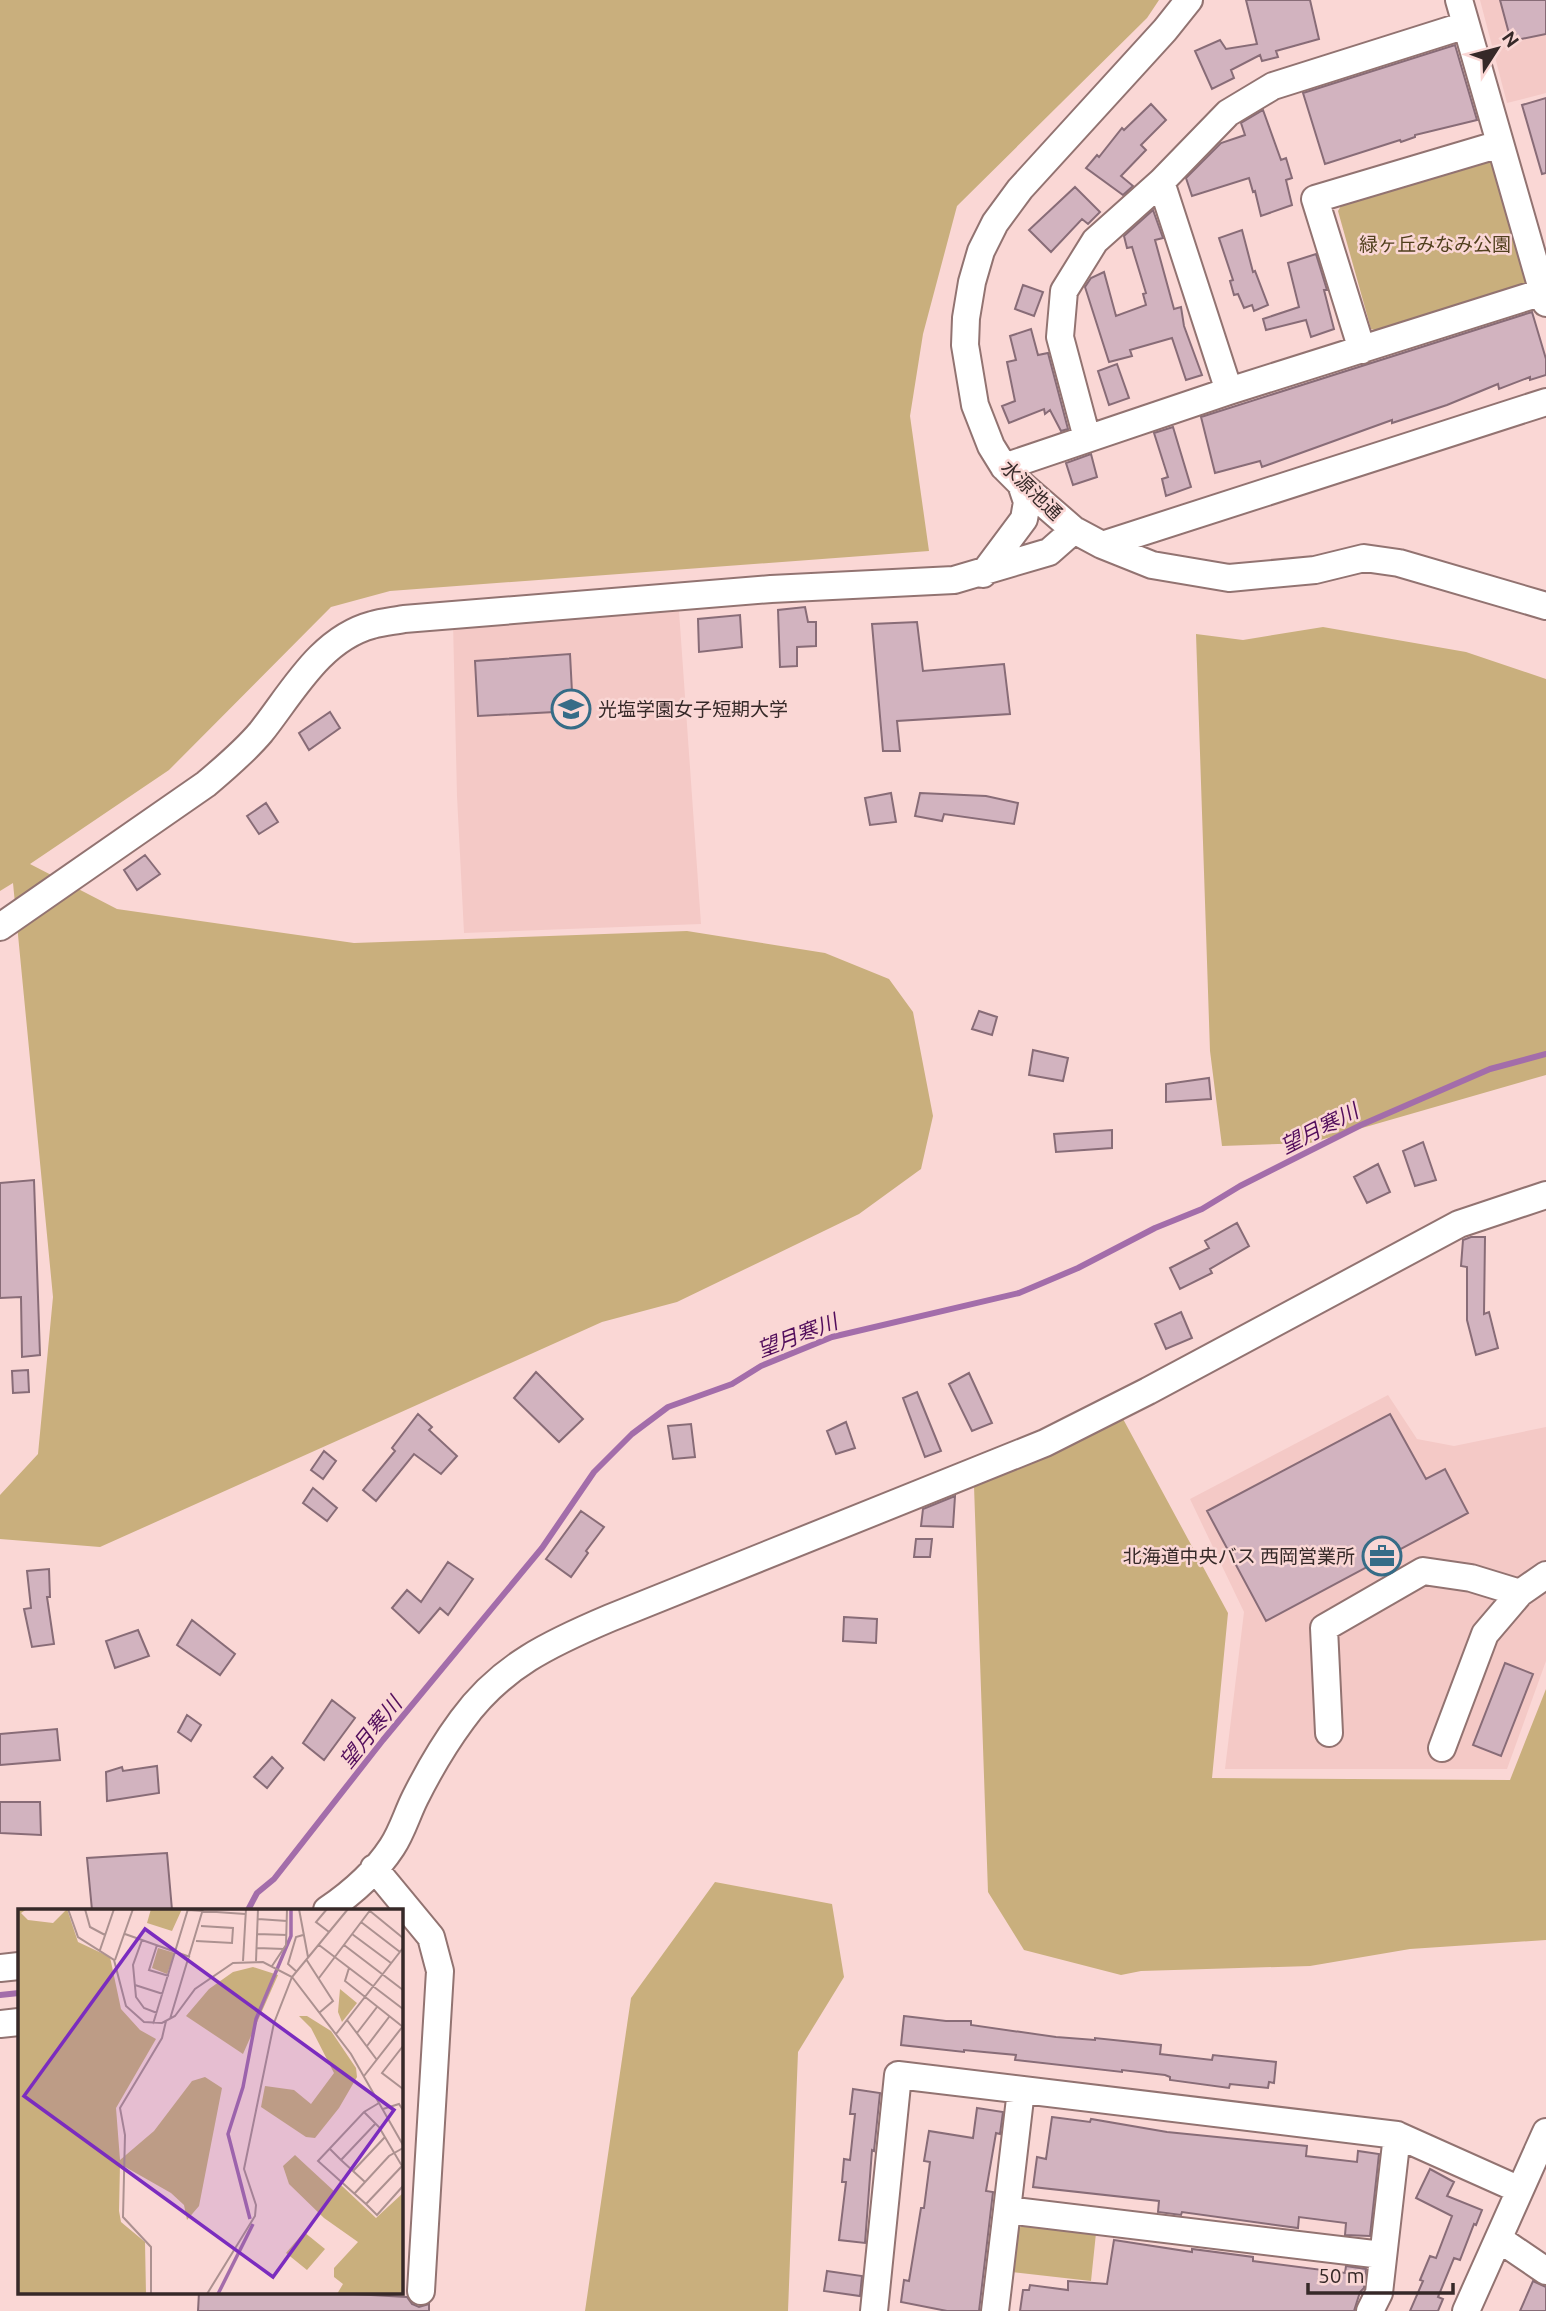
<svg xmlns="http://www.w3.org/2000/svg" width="1546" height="2311" font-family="Ubuntu,'Noto Sans JP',sans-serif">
  <rect width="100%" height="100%" fill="#fad7d5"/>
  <path fill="#f4c9c6" d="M1480,0H1546V93L1507,103Z
    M679,611L701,924L464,933L457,796L453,622Z
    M1388,1395L1417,1439L1454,1446L1546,1427V1661L1507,1769H1225L1244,1612L1190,1499Z"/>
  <path fill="#c9af7d" d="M0,0H1159L1147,18L957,206L923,334L910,416L929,551L390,591L331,607L169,770L30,864L117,909L354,943L687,931L825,953L889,979L913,1012L933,1116L921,1169L859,1214L677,1302L602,1322L100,1547L0,1539V1495L38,1454L53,1297L13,883L0,891Z
    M1486,159L1493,164L1530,284L1378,331L1371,329L1338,211L1342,204Z
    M1323,627L1466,652L1546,679V1075L1310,1143L1222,1146L1210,1051L1196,634L1243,640Z
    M1122,1417L1228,1613L1212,1778L1510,1780L1546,1689V1940L1410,1949L1310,1966L1141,1971L1121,1975L1024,1950L988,1892L974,1486Z
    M715,1882L832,1904L844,1977L798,2052L788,2311H585L631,1998Z
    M1025,2224L1096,2233L1091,2281L1012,2272L1016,2230Z"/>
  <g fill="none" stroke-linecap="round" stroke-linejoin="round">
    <path stroke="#a36daa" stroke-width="6" d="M248,1910L257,1893L274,1879L383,1740L542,1548L594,1472L632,1434L668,1407L732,1384L761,1366L832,1337L1019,1293L1078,1268L1155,1228L1202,1209L1240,1186L1361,1125L1490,1069L1546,1054
      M0,1995L19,1993"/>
  </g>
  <path fill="#d2b3bf" stroke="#886c77" stroke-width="2" d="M1246,0H1310L1319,39L1276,51L1278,57L1262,61L1260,55L1231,70L1234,78L1212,89L1195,51L1220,40L1226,49L1257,44Z
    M1500,0H1546V34L1511,41Z
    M1455,45L1477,120L1415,135V137L1401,142L1400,140L1325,164L1303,93Z
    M1546,98V173L1542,174L1522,105Z
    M1151,104L1166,120L1141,145L1146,150L1121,176L1133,186L1123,195L1086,168L1097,155L1099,157L1122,128L1124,130Z
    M1263,110L1281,160L1286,158L1292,178L1286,180L1292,205L1261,216L1255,191L1253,192L1249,178L1192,196L1186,178L1221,143L1245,135L1241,123Z
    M1075,187L1100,212L1088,224L1082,219L1051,252L1029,230Z
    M1153,210L1163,238L1155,240L1174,309L1181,307L1184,326L1202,375L1186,380L1172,338L1130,350L1132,356L1109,362L1085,287L1091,278L1104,272L1116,316L1146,305L1143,294L1146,293L1132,247L1127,248L1124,236Z
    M1242,230L1253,272L1255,271L1268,305L1254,311L1252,305L1244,308L1238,294L1234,295L1230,281L1233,280L1219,238Z
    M1316,254L1327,290H1324L1334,329L1311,337L1306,320L1266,330L1263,319L1299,307L1288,263Z
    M1023,285L1043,292L1034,316L1015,309Z
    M1532,312L1546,359V375L1530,380V377L1499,389L1498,384L1447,405L1392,423V420L1262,467L1260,461L1215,473L1201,417Z
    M1031,329L1038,355L1048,353L1068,429L1061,431L1050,410L1045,414L1044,409L1009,423L1002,406L1015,401L1007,362L1016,360L1010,336Z
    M1117,364L1129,398L1109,405L1098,371Z
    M1173,427L1191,487L1166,496L1162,479L1168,477L1154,433Z
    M1091,454L1097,477L1073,485L1066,463Z
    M805,607L808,622H816V646L797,647V666L780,667L778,610Z
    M740,615L742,647L699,652L698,619Z
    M917,622L923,671L1004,664L1010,714L897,721L900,751H883L872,624Z
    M570,654L573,711L478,716L475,661Z
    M330,712L340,728L309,750L299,733Z
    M891,793L896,822L870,825L865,798Z
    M920,793L986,796L1018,803L1014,824L944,814L942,821L915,816Z
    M266,803L278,822L259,834L247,816Z
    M145,855L160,874L137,890L124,870Z
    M979,1011L997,1017L992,1035L972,1029Z
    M1033,1050L1068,1058L1063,1081L1029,1075Z
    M1209,1078L1211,1099L1166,1102V1084Z
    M1112,1130V1148L1056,1152L1054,1134Z
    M1423,1142L1436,1180L1415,1186L1403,1151Z
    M1378,1164L1390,1192L1367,1203L1354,1177Z
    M34,1180L40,1355L22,1357L21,1297L0,1298V1183Z
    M1237,1223L1249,1246L1210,1269L1212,1273L1180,1289L1170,1268L1209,1248L1205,1241Z
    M1471,1237H1485L1484,1314L1489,1312L1498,1348L1476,1355L1467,1320V1267L1461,1266L1463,1240Z
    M1181,1312L1192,1338L1166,1349L1155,1324Z
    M28,1370L29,1392L13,1393L12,1371Z
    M536,1372L583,1419L559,1442L514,1398Z
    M969,1373L992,1423L972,1431L949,1384Z
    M917,1392L941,1451L925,1457L903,1398Z
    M418,1414L432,1427L429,1430L457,1456L441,1474L414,1454L376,1501L363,1490L395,1451L392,1448Z
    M1390,1414L1426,1479L1445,1469L1468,1513L1266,1621L1207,1511Z
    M846,1422L855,1448L836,1454L827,1431Z
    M691,1424L695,1457L673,1459L668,1426Z
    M324,1451L336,1461L323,1479L311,1470Z
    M313,1488L337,1508L327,1521L303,1503Z
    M955,1496L953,1527L921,1526L923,1509Z
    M581,1511L604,1527L586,1551L588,1553L571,1577L546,1559Z
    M916,1539H932L930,1557H914Z
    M448,1562L473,1579L448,1615L440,1608L419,1633L392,1608L407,1590L421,1602Z
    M49,1569L50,1597H47L54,1644L32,1647L24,1609L31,1608L27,1571Z
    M844,1617L877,1619L876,1643L843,1641Z
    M192,1620L235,1654L220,1675L177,1645Z
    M138,1630L149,1656L115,1668L106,1641Z
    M1505,1663L1533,1674L1501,1756L1473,1745Z
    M332,1700L355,1718L324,1760L303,1743Z
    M187,1715L201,1725L191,1741L178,1732Z
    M57,1729L60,1760L0,1765V1734Z
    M272,1757L283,1768L267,1788L254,1777Z
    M157,1766L159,1793L107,1801L106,1772L122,1767L123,1771Z
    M0,1802H40L41,1835L0,1833Z
    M167,1853L172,1910H92L87,1858Z
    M904,2016L946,2021H971V2025L1056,2037L1095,2040V2038L1161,2045L1160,2054L1212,2060L1213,2055L1276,2062L1274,2083L1269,2082L1268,2088L1230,2084L1229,2088L1170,2080V2077L1165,2075L1122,2070V2072L1015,2060L1016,2055L984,2052L964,2050V2052L901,2045Z
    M853,2089L880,2093L874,2151L872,2150L865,2243L839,2240L846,2182H842L844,2159L850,2160L855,2114H850Z
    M977,2108L1003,2112L1000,2134L996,2133L986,2191L993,2192L979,2311H947L901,2302L904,2280L909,2281L921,2208H924L930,2162L924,2161L929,2131L973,2138Z
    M1052,2117L1090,2122L1091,2119L1167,2132L1307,2146L1306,2156L1357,2162L1358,2151L1379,2154L1370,2236L1345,2235L1346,2223L1299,2217L1298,2228L1182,2212L1181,2215L1158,2212L1159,2201L1033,2187L1037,2157L1046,2159Z
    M1430,2169L1454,2182L1447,2196L1482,2210L1476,2225L1474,2224L1460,2260L1454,2258L1438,2297L1443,2299L1438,2311H1410L1423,2281L1420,2280L1430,2256L1436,2258L1452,2216L1416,2198Z
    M1114,2240L1192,2252V2249L1253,2257V2261L1345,2273L1346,2266L1366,2269L1364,2288L1360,2292L1354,2311H1020L1023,2290H1029L1030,2285L1068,2290V2281L1107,2284Z
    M827,2271L862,2276L860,2296L824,2291Z
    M1533,2281L1546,2287V2311H1520Z
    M199,2292H317L407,2297L412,2304L419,2307L429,2304V2311H198Z"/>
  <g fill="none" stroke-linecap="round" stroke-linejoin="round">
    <defs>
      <path id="minor" d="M1189,0L1165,30L1020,189L995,223L981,251L972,282L966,318L965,345L975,405L991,446L1004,467L1021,484L1074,530L1102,545L1152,565L1229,578L1315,570L1364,558L1399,563L1546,606
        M1459,0L1546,303
        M1161,182L1229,391
        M1362,350L1315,199L1500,144
        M1087,438L1060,337L1064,291L1095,241L1161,182L1228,113L1273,86L1466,25
        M1004,467L1229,391L1546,291
        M1102,545L1546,402
        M983,574L1024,519L1027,502L1021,484
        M0,927L206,784C225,768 245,751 261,732C292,693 320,639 372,625C382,622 394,621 404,619L771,589L954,580L1049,552L1074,530
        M1329,1733L1324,1628L1423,1571L1471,1578L1520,1593L1546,1575
        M1442,1748L1485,1634L1520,1593
        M374,1868L431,1937L440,1971L421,2291
        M327,1910C352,1893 375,1873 392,1847C402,1832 407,1814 415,1798C428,1772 445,1743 462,1720C501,1666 551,1643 610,1618L1045,1443L1148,1391L1459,1224L1546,1195
        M0,1968L19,1966
        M0,2024L19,2022
        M1021,2090L1007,2210L1382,2255
        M1499,2239L1546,2271
        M874,2311L898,2075L1397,2135L1520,2190
        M995,2311L1007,2210
        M1370,2311L1379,2293L1397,2135
        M1466,2311L1546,2132"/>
    </defs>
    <use href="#minor" stroke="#927371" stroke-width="30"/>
    <use href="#minor" stroke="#fff" stroke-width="26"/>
  </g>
  <defs>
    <symbol id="university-ring" viewBox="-11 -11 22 22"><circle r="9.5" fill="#fad7d5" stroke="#366c87" stroke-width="1.5"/><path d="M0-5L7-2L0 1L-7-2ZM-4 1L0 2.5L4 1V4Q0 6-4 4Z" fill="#366c87"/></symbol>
    <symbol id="office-ring" viewBox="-11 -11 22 22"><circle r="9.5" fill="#fad7d5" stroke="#366c87" stroke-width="1.5"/><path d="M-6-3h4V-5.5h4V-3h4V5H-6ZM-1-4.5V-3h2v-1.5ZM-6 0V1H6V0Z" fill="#366c87"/></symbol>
  </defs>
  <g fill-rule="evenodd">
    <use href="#university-ring" x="549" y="687" width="44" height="44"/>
    <use href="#office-ring" x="1360" y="1534" width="44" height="44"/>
  </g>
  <g text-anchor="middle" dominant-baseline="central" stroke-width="5" stroke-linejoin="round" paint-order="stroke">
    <g font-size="19" fill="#51401e" stroke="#fad7d5">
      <text x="1435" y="244">緑ヶ丘みなみ公園</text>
    </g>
    <g font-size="19" fill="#362928" stroke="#fad7d5">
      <text transform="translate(1032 490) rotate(44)">水源池通</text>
    </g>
    <g font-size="19" fill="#362928" stroke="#fad7d5" text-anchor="start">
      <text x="598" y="709">光塩学園女子短期大学</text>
      <text x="1355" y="1556" text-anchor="end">北海道中央バス 西岡営業所</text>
    </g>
    <g font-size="21" font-style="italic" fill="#530e5c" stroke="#fad7d5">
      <text transform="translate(1319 1128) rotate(-27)">望月寒川</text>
      <text transform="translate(797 1335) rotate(-21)">望月寒川</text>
      <text transform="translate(370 1732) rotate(-51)">望月寒川</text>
    </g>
  </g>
  <g transform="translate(18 1909)">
    <rect width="385" height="385" fill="#fad7d5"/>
    <path d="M0,0H9L3,4L10,11L35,14L49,0L60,33L92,48L103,100L122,121L138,130L98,199L102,251L136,222L174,172L187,168L204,179L181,297L169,311L166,296L153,284L102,255L101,302L103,313L127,333L128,385H0ZM133,0H164L154,22L129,14ZM140,39L157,44L149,65L134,59ZM235,58L260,66L225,145L168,107L191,80L215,63ZM322,80L339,94L324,113L320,103ZM281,107H289L313,122L338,159L339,168L321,199L297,229L288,228L243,198L247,177L276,181L293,195L316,164L293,119ZM277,246L317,283L323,276L358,309L385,284V385H319L325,375L316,368V359L340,333L306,309L271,275L265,257ZM286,323L307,340L289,361L268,344Z" fill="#c9af7d"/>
    <path fill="none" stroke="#a36daa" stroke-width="3.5" d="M257,65L273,27V0M232,310L210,225L225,178L238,110L257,65M200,385L235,315"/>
    <path fill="none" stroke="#ac9190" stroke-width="2" d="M50,0L60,28L96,51L108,97L126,113L144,114L157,107L177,80L215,54L245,53L274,68L333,145L385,236M67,0L72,18L87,26M281,0L290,48M309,0L298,13L311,23M170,1L227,5M352,2L385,29M240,10L269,12M343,13L382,43M107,25L172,48M239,25L269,26M334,25L373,54M124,31L115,56L118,88L126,99L139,104M178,32L214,34L215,19L183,17M139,36L131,61L151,67M301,36L385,100M326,36L385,81M239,39L266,40M82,41L96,0M288,50L315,92L301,104M97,51L115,0M225,52L228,0M238,52L240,0M254,57L268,36L269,0M331,59L327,72L385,118M279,63L270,55L278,28L285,26M301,69L353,0M117,76L145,85M152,110L185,0M329,111L359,151M135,115L170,0M339,124L359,98M318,125L385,39M349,137L371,108M385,137L364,164L385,180M346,167L385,117M365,200L381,195L385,201M346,203L361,218L384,257L348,295L300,252L346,203L361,194M312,240L323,251L358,214M323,251L347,273M335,262L367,228M336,285L371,247L385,239M348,295L359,306L385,277M133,385V338L105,308L107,226L102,199L144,129L148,112M189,385L237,307L238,296L226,260L256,114L274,68L330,0"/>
    <path fill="#7b2cbf" fill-opacity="0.15" stroke="#7b2cbf" stroke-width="3.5" d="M127,20L376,201L255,368L6,187Z"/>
    <rect width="385" height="385" fill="none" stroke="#362928" stroke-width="3.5"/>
  </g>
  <g transform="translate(1497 49) rotate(54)" stroke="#fad7d5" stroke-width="5" paint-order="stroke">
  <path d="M0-5L12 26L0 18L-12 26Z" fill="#362928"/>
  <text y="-10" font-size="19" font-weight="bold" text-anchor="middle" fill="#362928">N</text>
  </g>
  <path d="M1308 2283v10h145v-10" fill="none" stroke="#362928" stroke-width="3.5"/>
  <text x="1318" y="2283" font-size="21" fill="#362928" stroke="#fad7d5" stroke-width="5" paint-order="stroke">50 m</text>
</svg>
